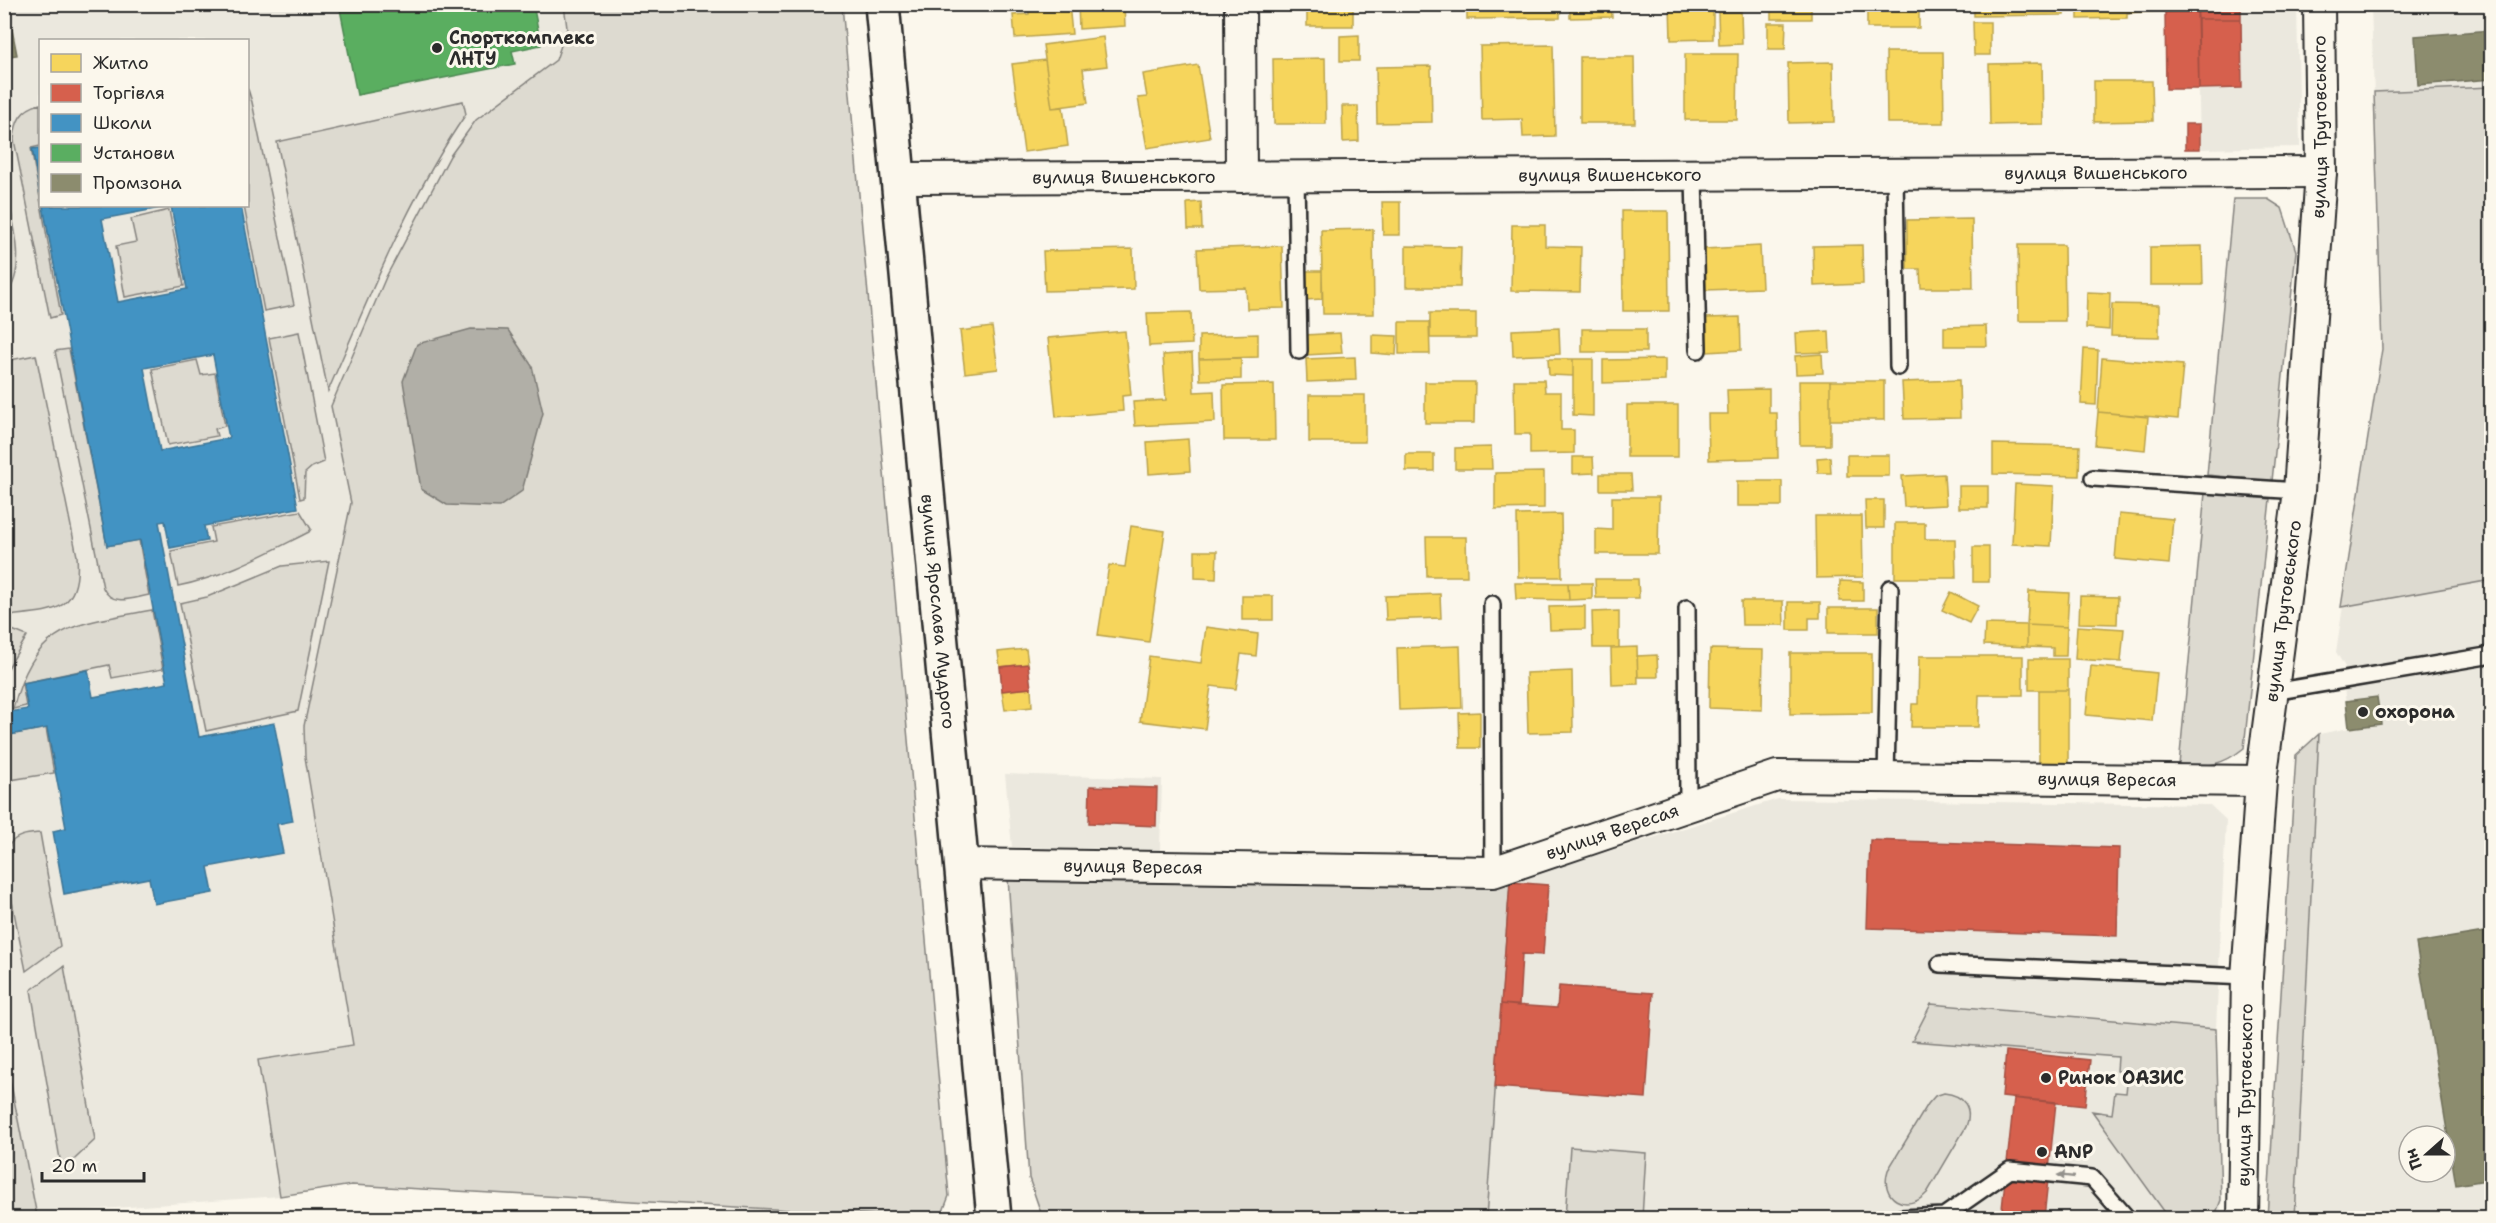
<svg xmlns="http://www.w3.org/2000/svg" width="2496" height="1223" font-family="'Shantell Sans',sans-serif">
  <rect width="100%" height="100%" fill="#fbf7ec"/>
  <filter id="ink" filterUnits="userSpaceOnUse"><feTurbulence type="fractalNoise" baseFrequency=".0167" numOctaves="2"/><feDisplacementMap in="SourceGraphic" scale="12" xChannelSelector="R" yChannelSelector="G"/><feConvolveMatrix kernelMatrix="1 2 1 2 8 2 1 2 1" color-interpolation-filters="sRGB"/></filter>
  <g filter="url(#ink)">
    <path fill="#ebe8de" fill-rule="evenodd" d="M5,5H842L949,1196L942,1214L931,1218H910L352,1185L280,1196L60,1212L20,1218H5ZM40,40H248V206H40Z
      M2197,5H2297L2300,147L2200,149Z
      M2371,5H2491V1218H2295L2319,734L2349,728L2343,680L2345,667L2336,652L2382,349ZM2409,1136H2445V1172H2409Z
      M1005,774L1162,779L1160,850L1012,847Z
      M1778,799L2210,805L2226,820L2216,1029L2221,1218H1777L1776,1213L1747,1218H1486L1510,882Z"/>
    <path fill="#dddad0" stroke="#84827e" stroke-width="1.5" d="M564,5H842L949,1196L942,1214L931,1218L352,1185L280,1196L258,1060L353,1045L305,757L304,726L351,503L331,406L386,277L450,156L476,120L556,60L567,28Z
      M2491,87V580L2341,607L2382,349L2374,92Z
      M248,89L252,102L294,305L264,311L244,206H248Z
      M463,101L466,114C408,198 369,298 328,391L277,142Z
      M40,104V146L31,148L61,315L50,318L14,140C15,121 21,109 40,104Z
      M4,182C11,215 30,268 5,296Z
      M2233,199H2268L2282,208L2296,251L2272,481L2207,475Z
      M169,210L184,286L125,297L116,246L136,242L131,219Z
      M299,332L324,462L312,467L305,473L304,498L300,499L269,338Z
      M69,349L107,546L139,540L149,595C132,598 112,607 103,588L55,351Z
      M36,355L77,556C82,615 50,611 5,616V361Z
      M197,360L201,375L215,373L225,426L215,429L217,436L168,445L152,369Z
      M2205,493L2270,499L2244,748C2222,766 2207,767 2179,765Z
      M300,511L311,529L309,532C267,553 224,577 178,586L171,551L214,542L211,527Z
      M329,561L298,711L206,731L180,603L207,597L282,566Z
      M152,610L163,669L112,678L109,665L22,683L26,706L13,709C36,622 74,625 152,610Z
      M5,627L27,636L5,673L4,627Z
      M46,728L54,773L10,780L9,735Z
      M2319,734L2295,1218H2267L2296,755Z
      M40,833L60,946L26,971C22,948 0,861 10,844C17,834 30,834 40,833Z
      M1008,878L1510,882L1486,1218H1046L1041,1213L1029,1178Z
      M64,966L95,1140L62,1171L31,990Z
      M1931,1004L2216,1029L2221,1200L2216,1213L2209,1218H2169L2092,1111L2112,1114L2115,1092L2126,1093L2128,1073L2117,1071L2118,1057L1912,1041Z
      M4,1049L37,1216L5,1218Z
      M1944,1093C1964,1095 1973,1108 1966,1127L1927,1193C1906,1215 1879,1198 1888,1170L1928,1104L1935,1096Z
      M1570,1147L1646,1153L1642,1218H1565Z"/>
    <path fill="#b1afa7" stroke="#7b7a75" stroke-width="1.5" d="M471,329L508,330L532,366L543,413L522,491L499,507L447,505L421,489L403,381L417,344Z"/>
    <path fill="#f6d55c" stroke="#b9a24d" stroke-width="1.5" d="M1029,4H1069L1072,34L1015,38L1013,15L1029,14Z
      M1078,4H1124L1125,26L1079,29Z
      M1307,4H1353V26H1307Z
      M1467,4H1560V18L1467,19Z
      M1570,4H1611L1612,17L1570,18Z
      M1670,4H1713V39L1671,40Z
      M1771,4H1811V19H1771Z
      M1867,4H1919V28H1867Z
      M1925,4H1951V8L1925,9Z
      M1974,4H2064V15L1974,16Z
      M2078,4H2138V12L2127,13V18L2078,19Z
      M2138,4H2180V11L2138,12Z
      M1718,12H1741L1742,44L1719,45Z
      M1973,22H1990V55H1974Z
      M1768,23H1786L1785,49H1768Z
      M1359,35V61H1340V36Z
      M1103,37L1107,66L1083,69L1088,103L1052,108L1043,45Z
      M1553,45L1555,136L1523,137L1522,119L1482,120L1480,46Z
      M1886,52H1943L1944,123H1887Z
      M1685,54H1738L1737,120H1685Z
      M1580,57H1634L1635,123H1580Z
      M1325,58L1326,124H1274L1273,59Z
      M1045,60L1052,108L1063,107L1068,146L1024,152L1012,64Z
      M1833,62L1834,122L1789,123L1788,63Z
      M2042,63L2043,124L1990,125L1989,64Z
      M1198,65L1210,138L1147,148L1138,98L1147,97L1143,74Z
      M1431,66L1432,122L1377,123L1376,67Z
      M2094,81H2152L2153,121L2094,122Z
      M1342,106H1358L1359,141L1343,142Z
      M1201,202L1202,229H1188L1187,203Z
      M1382,202H1400V235H1383Z
      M1622,211H1668L1669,311H1623Z
      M1972,219L1973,288H1921L1920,269H1907V220Z
      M1512,225H1545V246L1581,247L1580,292L1511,291Z
      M1373,229L1374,314H1323L1321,230Z
      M1862,245L1863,284L1814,286L1813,246Z
      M2018,245H2064L2065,321H2019Z
      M1282,246L1284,308L1247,309L1246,288L1199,289L1197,249Z
      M1406,246L1461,247L1460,287H1406Z
      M1760,246L1762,288L1706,290L1704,249Z
      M2202,246L2203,285H2150V247Z
      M1133,249L1134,289L1045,291L1043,251Z
      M1305,271H1322V299L1305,300Z
      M2087,292L2110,293L2109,330L2086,328Z
      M2112,304L2159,305V337L2111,336Z
      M1191,312L1192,344L1149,346L1147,313Z
      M1430,313H1476V338H1430Z
      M1740,317L1741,350L1707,352L1706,318Z
      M1399,322H1429L1430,354H1399Z
      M1986,326L1987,346H1944V327Z
      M992,327L998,369L965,373L960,331Z
      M1559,328L1560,354L1513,356L1512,330Z
      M1582,329H1646V352H1582Z
      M1125,331L1131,395L1122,396L1123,411L1056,417L1048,338Z
      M1829,331L1830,352L1797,353L1796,333Z
      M1340,333L1342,353L1306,355L1305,335Z
      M1258,334V357L1199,359V336Z
      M1372,335L1397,336L1396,355L1372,353Z
      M2084,349L2098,350L2096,405L2081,404Z
      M1192,353L1194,392L1214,391L1215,422L1135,426L1133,402L1166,400L1163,355Z
      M1822,354L1823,373L1796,374L1795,356Z
      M1355,357L1356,380L1307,382L1306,359Z
      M1241,358V379L1200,380L1199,359Z
      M2102,358L2183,365L2178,419L2098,412Z
      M1548,359H1573V376L1549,375Z
      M1573,359H1593V416L1573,415Z
      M1665,359V381L1603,383V360Z
      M1514,380H1544L1545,392H1561V430H1574V453L1530,454V434H1515Z
      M1959,380L1960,418L1904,419L1902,382Z
      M1799,381H1830V445H1800Z
      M1830,381H1884V420H1830Z
      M1425,382H1475L1474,423H1425Z
      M1274,384L1275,440H1224L1223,385Z
      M1769,389V413H1777L1778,458L1709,460L1708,414H1728L1727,390Z
      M1309,395H1365V442H1309Z
      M1627,405H1678V457H1627Z
      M2098,412L2148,417L2145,450L2095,445Z
      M1188,439L1190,471L1149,474L1147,442Z
      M1993,444L2080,446L2079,476L1993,474Z
      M1491,447L1492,469H1455V448Z
      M1406,454H1434V471H1406Z
      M1847,455H1889V476H1847Z
      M1573,457H1593L1594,473L1573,474Z
      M1830,457L1831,473H1818L1817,458Z
      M1544,472V508L1495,509V473Z
      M1600,474H1631L1632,490H1600Z
      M1944,474L1946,505L1904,507L1902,476Z
      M1737,481H1782V506H1737Z
      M2015,484L2054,486L2051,546L2012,544Z
      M1959,486H1988V508H1959Z
      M1612,497H1659L1658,554H1596V529L1612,530Z
      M1865,500H1884V528H1866Z
      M1561,514L1562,577H1518L1517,515Z
      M2119,514L2173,519L2169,564L2115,559Z
      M1815,516H1862L1863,577L1816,578Z
      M1895,523H1925V539H1955L1956,578H1895Z
      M1131,526L1165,531L1149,642L1098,635L1109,565L1125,567Z
      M1426,537H1466L1467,576H1427Z
      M1973,547H1989V582H1973Z
      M1195,551H1217L1216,579L1195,578Z
      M1595,579H1638L1639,598H1596Z
      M1840,581L1863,582V601H1839Z
      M1515,583H1568L1569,600L1516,599Z
      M1568,583H1592V599L1569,600Z
      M2029,591L2069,593L2067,627L2027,625Z
      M1951,592L1978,606L1969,623L1942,610Z
      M1440,594L1441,618L1386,620L1385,596Z
      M1242,596H1273V620H1242Z
      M2080,596L2118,597L2117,624L2079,623Z
      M1741,601H1783L1784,625H1742Z
      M1788,602H1820V618H1809V630H1788Z
      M1585,606V629L1550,630L1549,607Z
      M1828,608H1878V633H1828Z
      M1619,611V648H1593L1592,612Z
      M1985,624L2027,625V647L1984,645Z
      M2027,625L2067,627L2066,656H2053V648L2027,647Z
      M2077,626L2124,629L2121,662L2075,659Z
      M1206,627L1258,634L1256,656L1241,654L1236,689L1211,686L1205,729L1140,721L1149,656L1201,663Z
      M1460,646L1462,708L1399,710L1397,648Z
      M1637,647L1638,684L1612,685L1611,648Z
      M1026,649L1028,664L1000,667L998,652Z
      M1710,649L1763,650L1762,710L1709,708Z
      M1790,653H1872V713L1790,714Z
      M1657,655L1658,677H1638L1637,656Z
      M1919,656H2023V695H1979L1978,727H1911L1912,704H1918Z
      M2029,659H2068V690H2029Z
      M2091,666L2157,673L2152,721L2086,715Z
      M1572,671L1573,732L1528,733L1526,673Z
      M1031,688L1032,707L1005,710L1002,691Z
      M2039,690H2068V763H2039Z
      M1480,712V748H1460L1459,713Z"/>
    <path fill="#d6604d" stroke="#a35043" stroke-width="1.5" d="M2197,4H2241V19H2198Z
      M2180,11H2197L2199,89H2166L2165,12Z
      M2198,19H2241L2242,88L2199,89Z
      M2185,124H2200V149H2185Z
      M1028,664L1031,688L1002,691L1000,667Z
      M1090,786L1157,788L1156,826L1089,823Z
      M1870,840L2119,848L2117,936L1867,928Z
      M1510,882L1548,885L1543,955L1522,954L1519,1006L1501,1004Z
      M1559,986L1653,993L1646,1098L1495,1087L1501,1004L1557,1008Z
      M2006,1051L2090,1060L2085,1106L2002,1097Z
      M2014,1098L2056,1102L2044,1218H2001Z"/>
    <path fill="#4393c3" stroke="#3c7495" stroke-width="1.5" fill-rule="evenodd" d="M40,148V193L32,149Z
      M43,206H241L298,508L204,526L207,541L170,548L165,521L159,522L199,737L274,723L293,821L277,824L283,853L208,867L213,893L154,904L149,878L64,894L53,831L66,828L47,728L4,736V713L28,709L23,683L88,670L93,697L167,683L140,540L107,546ZM171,206L187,289L118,302L102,219ZM213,355L229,438L160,451L144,368Z"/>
    <path fill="#5aae61" stroke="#4c8751" stroke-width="1.5" d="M339,4H533L541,45L512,51L515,64L357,95Z"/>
    <path fill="#8c8c6e" stroke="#6f6f5a" stroke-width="1.5" d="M4,4H7L17,55L4,57Z
      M2492,30V79L2418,85L2415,36Z
      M2377,697L2381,724L2349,728L2346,701Z
      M2491,931L2492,1179L2456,1185L2416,943Z"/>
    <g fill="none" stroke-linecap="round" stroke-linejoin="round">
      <defs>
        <path id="service" d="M1895,174L1898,367
          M1694,175L1698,350
          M1296,177L1299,351
          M2093,478L2299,491
          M1492,604L1493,872
          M1687,608L1688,806
          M2273,692L2492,655
          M1886,778L1890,588
          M1940,964L2247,977
          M1901,1218L1944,1216L2010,1170L2092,1178L2127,1218"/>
        <g id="minor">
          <path d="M1240,4L1241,177"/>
          <path id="s1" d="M899,178L2321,172"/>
          <path id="s2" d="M961,864L1493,872L1777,776L2261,781"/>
          <path id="s3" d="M2243,1218L2247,977L2261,781L2299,491L2321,172L2319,4"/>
        </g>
        <g id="secondary">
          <path id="s4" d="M882,4L994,1218"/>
        </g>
      </defs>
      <use href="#service" stroke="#2b2b2b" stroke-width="20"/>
      <use href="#minor" stroke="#2b2b2b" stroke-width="34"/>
      <use href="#secondary" stroke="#2b2b2b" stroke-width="38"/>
      <use href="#service" stroke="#fbf7ec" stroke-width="15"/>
      <use href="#minor" stroke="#fbf7ec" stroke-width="30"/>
      <use href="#secondary" stroke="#fbf7ec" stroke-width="33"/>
    </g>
    <defs><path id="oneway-solid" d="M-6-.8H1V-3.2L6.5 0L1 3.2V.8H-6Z" transform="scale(1.5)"/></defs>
    <use fill="#93918c" href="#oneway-solid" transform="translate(2066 1176) rotate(-174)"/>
  </g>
  <g fill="#2b2b2b" stroke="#fbf7ec" stroke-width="2">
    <circle cx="437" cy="48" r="6"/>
    <circle cx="2363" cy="712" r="6"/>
    <circle cx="2046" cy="1078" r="6"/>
    <circle cx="2042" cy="1152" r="6"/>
  </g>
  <g text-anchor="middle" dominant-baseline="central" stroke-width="6" stroke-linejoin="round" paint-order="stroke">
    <g font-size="18" font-weight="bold" fill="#2b2b2b" stroke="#fbf7ec" text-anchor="start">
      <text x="449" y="38">Спорткомплекс<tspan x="449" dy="21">ЛНТУ</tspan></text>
      <text x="2375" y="712">охорона</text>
      <text x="2058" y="1078">Ринок ОАЗИС</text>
      <text x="2054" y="1152">ANP</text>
    </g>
    <g font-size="18" fill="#2b2b2b" stroke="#fbf7ec">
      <text stroke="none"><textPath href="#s3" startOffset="1095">вулиця Трутовського</textPath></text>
      <text stroke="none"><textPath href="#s1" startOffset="1197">вулиця Вишенського</textPath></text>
      <text stroke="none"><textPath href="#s1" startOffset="711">вулиця Вишенського</textPath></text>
      <text stroke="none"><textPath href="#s1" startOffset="225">вулиця Вишенського</textPath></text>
      <text stroke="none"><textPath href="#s4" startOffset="610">вулиця Ярослава Мудрого</textPath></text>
      <text stroke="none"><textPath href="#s3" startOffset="609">вулиця Трутовського</textPath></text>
      <text stroke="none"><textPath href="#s2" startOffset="1162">вулиця Вересая</textPath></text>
      <text stroke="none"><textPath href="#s2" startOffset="658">вулиця Вересая</textPath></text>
      <text stroke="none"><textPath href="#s2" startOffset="172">вулиця Вересая</textPath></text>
      <text stroke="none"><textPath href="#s3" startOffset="123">вулиця Трутовського</textPath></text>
    </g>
  </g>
  <rect width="2496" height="1223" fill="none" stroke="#fbf7ec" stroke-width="24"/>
  <rect x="12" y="12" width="2472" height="1199" fill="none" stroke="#2b2b2b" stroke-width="2" filter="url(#ink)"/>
  <rect x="39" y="39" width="210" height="168" fill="#fbf7ec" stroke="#a8a59f" stroke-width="1.5"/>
  <rect x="51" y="54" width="30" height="18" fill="#f6d55c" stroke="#a8a59f" stroke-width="1.5"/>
  <text x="93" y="69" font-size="18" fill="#2b2b2b">Житло</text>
  <rect x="51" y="84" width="30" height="18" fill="#d6604d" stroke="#a8a59f" stroke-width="1.5"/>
  <text x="93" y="99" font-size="18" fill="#2b2b2b">Торгівля</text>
  <rect x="51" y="114" width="30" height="18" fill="#4393c3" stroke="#a8a59f" stroke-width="1.5"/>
  <text x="93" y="129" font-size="18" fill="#2b2b2b">Школи</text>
  <rect x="51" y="144" width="30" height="18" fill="#5aae61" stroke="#a8a59f" stroke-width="1.5"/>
  <text x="93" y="159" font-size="18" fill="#2b2b2b">Установи</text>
  <rect x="51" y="174" width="30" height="18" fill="#8c8c6e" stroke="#a8a59f" stroke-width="1.5"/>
  <text x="93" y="189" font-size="18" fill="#2b2b2b">Промзона</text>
  <g transform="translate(2427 1154) rotate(249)"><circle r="28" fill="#fbf7ec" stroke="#a8a59f" stroke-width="1.5"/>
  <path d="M0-4.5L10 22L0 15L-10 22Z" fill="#2b2b2b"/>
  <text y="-9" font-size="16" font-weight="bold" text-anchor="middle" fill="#2b2b2b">Пн</text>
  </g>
  <path d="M42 1172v9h102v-9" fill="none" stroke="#2b2b2b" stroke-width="3"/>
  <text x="51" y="1172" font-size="18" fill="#2b2b2b" stroke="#fbf7ec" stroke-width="4.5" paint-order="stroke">20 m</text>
</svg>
